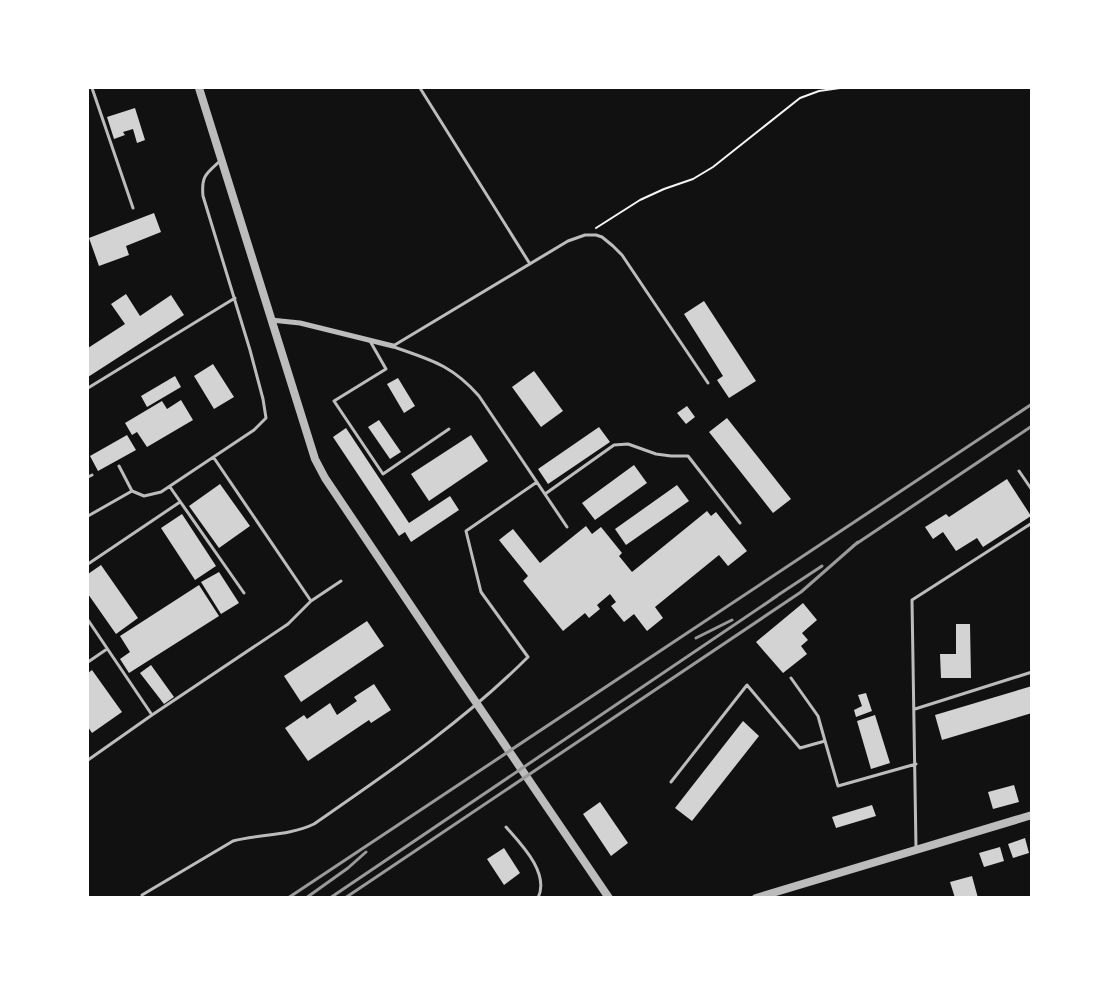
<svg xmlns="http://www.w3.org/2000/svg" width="1119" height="985" font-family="'Fira Sans',sans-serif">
  <rect width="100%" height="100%" fill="#111"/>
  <path fill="#d3d3d3" d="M135,108L145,140L137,143L133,129L123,132L125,135L114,139L107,117Z
    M154,213L161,232L126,246L129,255L99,266L89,238Z
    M126,294L140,316L171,295L184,315L88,377V348L125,324L111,304Z
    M704,301L756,381L729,398L717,380L723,376L684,314Z
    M213,364L234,397L214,409L194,376Z
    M534,371L563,411L541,427L512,387Z
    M175,376L181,387L147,407L141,396Z
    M398,378L415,406L404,413L387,384Z
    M181,400L193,420L147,447L137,432L132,435L125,423L162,401L167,409Z
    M687,406L695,417L686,424L677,413Z
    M727,418L791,499L773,513L709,432Z
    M379,420L401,452L390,459L368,427Z
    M599,427L610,442L548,484L538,469Z
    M346,428L409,523L450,496L459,510L411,542L405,532L399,536L333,437Z
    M127,435L136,450L98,471L90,456Z
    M471,435L488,461L429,501L411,474Z
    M634,465L647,483L595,520L582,503Z
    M1007,479L1031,516L983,547L977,538L956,551L943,532L933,539L925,527L946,514L949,517Z
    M220,484L250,526L219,548L189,506Z
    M677,485L689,501L626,545L615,529Z
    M707,511L711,516L716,512L747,551L728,566L719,555L655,607L663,618L647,631L634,614L624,622L611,606L616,602L610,594L597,605L600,609L589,618L585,613L563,631L523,581L528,576L499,540L513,529L540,563L586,526L592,534L601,527L622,553L619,556L632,572Z
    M182,514L216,566L195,580L161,528Z
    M101,565L138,618L116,634L88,594V574Z
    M219,572L239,603L221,614L201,582Z
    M199,585L219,616L129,673L120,659L130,652L120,636Z
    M803,603L817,620L802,633L808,640L801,646L807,654L783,673L756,642Z
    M367,621L384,646L301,702L284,676Z
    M956,624H970L971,678H941L940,654H956Z
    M151,665L174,697L164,704L140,673Z
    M92,670L122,712L92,733L88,727V673Z
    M374,684L391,710L371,723L369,720L308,761L285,728L304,715L307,719L330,703L337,715L357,701L354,697Z
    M1032,686V713L942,740L935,715Z
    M866,693L872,711L856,717L854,710L862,706L858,695Z
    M875,715L890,763L871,769L857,721Z
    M743,721L759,736L692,821L675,808Z
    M1014,785L1019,802L993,809L988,792Z
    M600,802L628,843L611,856L583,814Z
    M872,805L876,816L836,828L832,817Z
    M1025,838L1029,853L1013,858L1008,844Z
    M1000,847L1004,861L984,867L979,853Z
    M504,848L520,873L504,885L487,859Z
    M972,876L978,898H955L950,882Z"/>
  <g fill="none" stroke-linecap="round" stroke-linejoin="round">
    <path stroke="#f5f5f5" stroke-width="2" d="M596,228L640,200L664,189L693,179L713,167L800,98L819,91L840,88"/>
    <path stroke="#bcbcbc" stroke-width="3" d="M92,88L133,208
      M420,88L530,264
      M370,341L386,369L334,401L383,474L449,429
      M393,346L568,241L585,235H596L602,237L613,246L622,255L708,383
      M394,347C431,360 452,365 479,396L567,527
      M88,388L235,298
      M214,458L311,601
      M119,466L132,491
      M1019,471L1032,490
      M88,477L92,475
      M170,487L244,593
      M545,494L614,445L628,444L656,454L671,456H688L740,523
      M88,516L132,491L144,496L161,492L254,430L266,418L263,399L250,350L203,196C201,175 207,173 221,160
      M88,564L180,502
      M88,620L152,715L288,624L311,601L341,581
      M88,662L107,649
      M791,678L818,716L825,741
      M915,709L1032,672
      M88,760L152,715
      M671,782L747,685L800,748L825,741L838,786L916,764
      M506,827C521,844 550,873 538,898
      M916,848L912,600L1032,523
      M142,895L233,841C260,834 289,836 314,824C389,772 463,722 528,657L481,592L466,531L537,482"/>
    <path stroke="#bcbcbc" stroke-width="5" d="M271,320L300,323L393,346"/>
    <path stroke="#bcbcbc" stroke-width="8" d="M199,88L315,459L325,478L458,676L609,898
      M756,898L1032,815"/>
    <path stroke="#9a9a9a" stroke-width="3" d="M853,546L1032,426
      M772,599L822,566
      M696,638L732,620
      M288,898L1032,404
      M306,898L348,868L366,852
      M330,898L777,596
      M345,898L801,592L858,542"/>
  </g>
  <rect width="1119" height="985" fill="none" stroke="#ffffff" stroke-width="178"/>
</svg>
